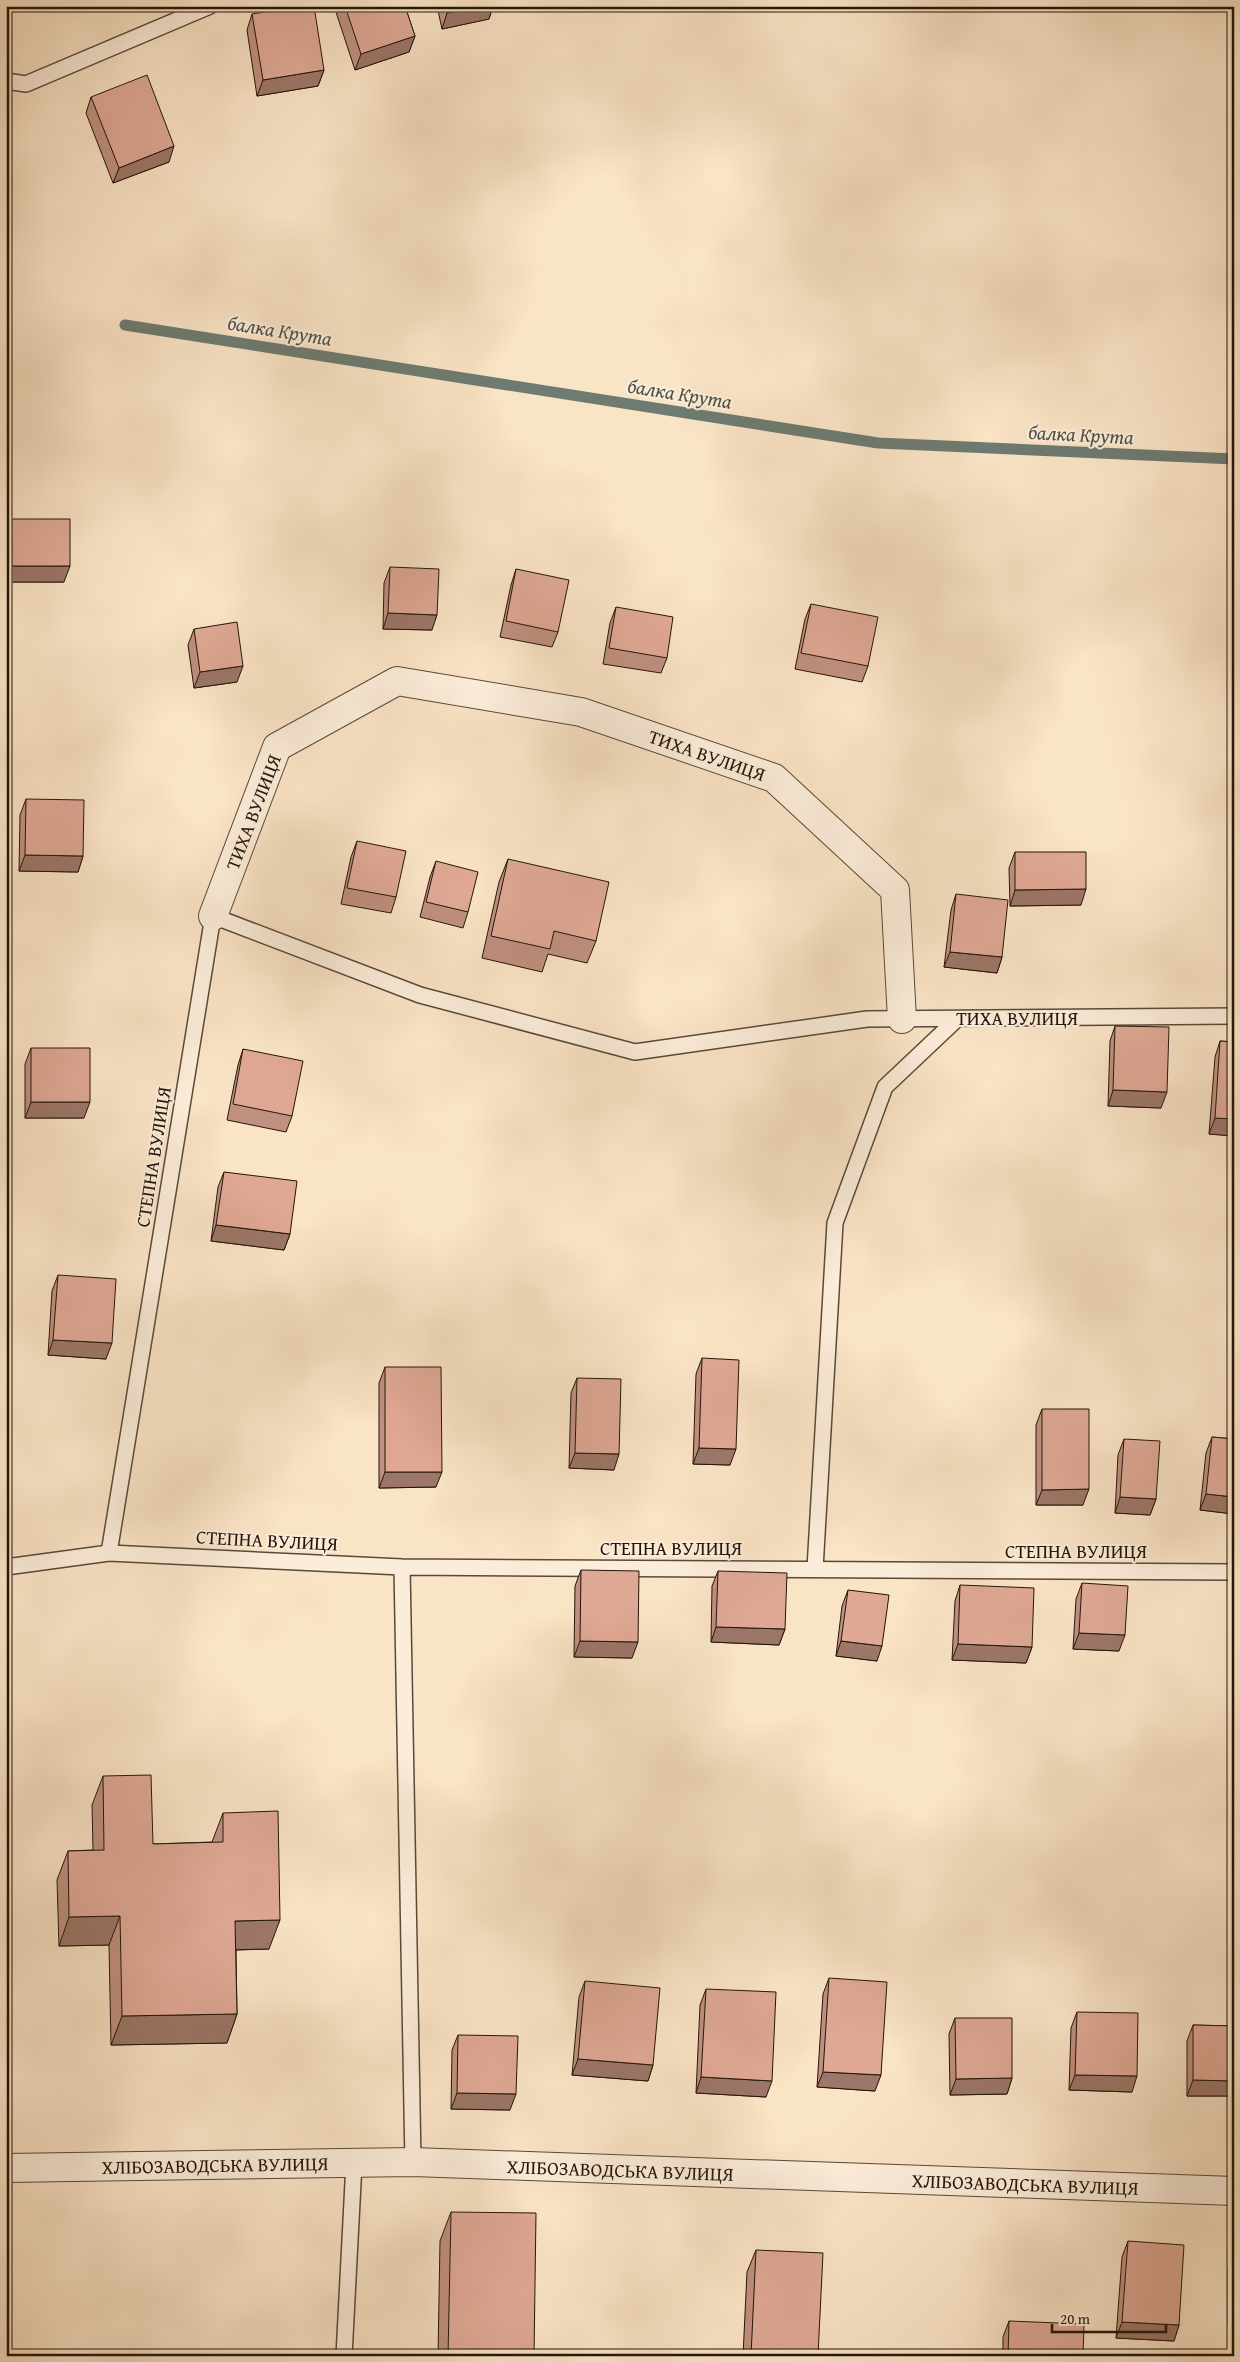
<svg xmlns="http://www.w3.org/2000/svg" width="1240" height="2362" font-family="'Gentium Book Plus',serif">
  <rect width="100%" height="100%" fill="#fae4c6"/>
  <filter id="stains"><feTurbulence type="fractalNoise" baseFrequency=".004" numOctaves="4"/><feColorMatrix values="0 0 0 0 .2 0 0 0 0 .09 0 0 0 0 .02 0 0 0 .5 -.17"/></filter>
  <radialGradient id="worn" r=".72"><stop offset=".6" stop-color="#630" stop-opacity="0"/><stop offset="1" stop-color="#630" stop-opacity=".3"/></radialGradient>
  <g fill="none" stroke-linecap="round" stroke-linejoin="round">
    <path stroke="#6d7b71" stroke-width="11" d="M125,325L878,443L1234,459"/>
    <defs>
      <path id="lane" d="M6,81L26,84L210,6
        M109,1553L213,916L420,995L635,1052L867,1019L1234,1016
        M6,1567L109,1553L402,1567L1234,1572
        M402,1567L413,2162
        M815,1569L835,1223L885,1087L957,1019
        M344,2356L354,2163"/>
      <path id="street" d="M213,916L277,747L397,681L581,712L774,778L895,890L902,1019
        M6,2168L413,2162L1234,2191"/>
    </defs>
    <use href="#lane" stroke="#594939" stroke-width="18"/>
    <use href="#street" stroke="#594939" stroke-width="30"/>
    <use href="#lane" stroke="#fcedda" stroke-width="15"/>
    <use href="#street" stroke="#fcedda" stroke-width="28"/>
  </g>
  <path fill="#c09080" stroke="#23150a" d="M334,6H405L415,36L409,52L355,70Z
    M437,6H493L489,19L442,29Z
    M252,14L324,70L318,86L257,96L247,30Z
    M91,97L169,162L113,183L86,113Z
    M12,519L64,582H6V535Z
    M390,567L432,630L383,629L384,583Z
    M516,569L558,632L552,647L500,637L511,585Z
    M811,604L868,666L862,682L795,669L805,619Z
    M616,607L667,658L661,673L603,664L610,623Z
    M194,629L237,682L194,688L188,645Z
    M26,799L83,856L78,872L19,871L20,815Z
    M357,841L396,897L391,913L341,904L351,857Z
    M1015,852L1081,905L1010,906L1009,868Z
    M508,859L596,941L587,963L548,954L542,972L482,958L499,882Z
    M436,861L468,912L463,928L420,917L430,877Z
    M956,894L1002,957L997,973L944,967L951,910Z
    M1115,1026L1161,1108L1108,1106L1110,1041Z
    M1220,1041L1234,1042V1136L1209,1134L1215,1057Z
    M31,1048L84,1118H25V1064Z
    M243,1049L292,1116L286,1132L227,1120L238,1065Z
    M224,1172L290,1234L284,1250L211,1241L218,1187Z
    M58,1275L106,1359L48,1355L52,1291Z
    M702,1358L730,1465L693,1464L696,1374Z
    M385,1367L436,1487L379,1488V1383Z
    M577,1378L614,1470L569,1468L571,1393Z
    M1042,1409L1083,1505H1036V1425Z
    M1212,1437L1234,1439V1514L1200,1510L1206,1453Z
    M1124,1439L1156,1499L1150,1515L1115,1513L1118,1455Z
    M581,1570L632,1658L574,1657L575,1586Z
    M718,1571L785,1629L779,1645L711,1642L712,1586Z
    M1082,1583L1119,1651L1073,1649L1076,1599Z
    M960,1585L1032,1647L1026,1663L952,1660L955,1601Z
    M848,1590L877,1661L836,1656L842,1606Z
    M1234,1610V1662H1229L1230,1621Z
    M103,1776L153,1844L212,1842L223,1813L269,1949L236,1950L237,2014L227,2043L111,2045L109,1945L59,1946L57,1880L68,1851L93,1850L92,1805Z
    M829,1978L875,2091L817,2087L823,1994Z
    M585,1981L653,2065L648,2081L572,2075L579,1997Z
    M706,1989L766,2097L696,2093L700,2005Z
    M1077,2012L1132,2092L1069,2090L1071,2028Z
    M955,2018L1012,2078L1007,2094L950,2095L949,2034Z
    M1193,2025L1234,2026V2096H1187V2041Z
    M458,2035L510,2110L451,2109L452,2050Z
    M451,2212L534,2356H438L440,2241Z
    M1128,2241L1179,2325L1174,2341L1116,2338L1122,2257Z
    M756,2250L818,2356H743L747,2272Z
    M1234,2252V2325L1228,2324V2267Z
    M1009,2321L1083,2356H1003V2337Z"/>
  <path fill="#9c7668" stroke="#23150a" d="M479,6H493L489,19L442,29L447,13Z
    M415,36L409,52L355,70L361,54Z
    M324,70L318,86L257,96L263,80Z
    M174,146L169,162L113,183L119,168Z
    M12,566H70L64,582H6Z
    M388,613L437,615L432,630L383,629Z
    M243,666L237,682L194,688L200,672Z
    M25,855L83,856L78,872L19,871Z
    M1086,889L1081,905L1010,906L1015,890Z
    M950,952L1002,957L997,973L944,967Z
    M1113,1090L1167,1092L1161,1108L1108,1106Z
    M31,1102H90L84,1118H25Z
    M1215,1118L1234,1119V1136L1209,1134Z
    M216,1225L290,1234L284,1250L211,1241Z
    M53,1340L112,1343L106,1359L48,1355Z
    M699,1448L736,1449L730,1465L693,1464Z
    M575,1453L619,1454L614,1470L569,1468Z
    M385,1472H442L436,1487L379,1488Z
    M1089,1489L1083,1505H1036L1042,1490Z
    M1206,1494L1234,1497V1514L1200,1510Z
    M1120,1497L1156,1499L1150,1515L1115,1513Z
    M716,1627L785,1629L779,1645L711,1642Z
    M1079,1633L1125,1635L1119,1651L1073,1649Z
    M580,1641L638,1642L632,1658L574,1657Z
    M841,1641L882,1646L877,1661L836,1656Z
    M958,1644L1032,1647L1026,1663L952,1660Z
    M1234,1648V1662H1229Z
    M120,1916L109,1945L59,1946L69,1917Z
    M280,1920L269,1949L225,1950L235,1921Z
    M237,2014L227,2043L111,2045L122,2016Z
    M578,2059L653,2065L648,2081L572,2075Z
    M823,2072L881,2075L875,2091L817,2087Z
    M1075,2075L1137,2076L1132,2092L1069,2090Z
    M701,2077L772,2081L766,2097L696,2093Z
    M1012,2078L1007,2094L950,2095L956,2079Z
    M1193,2080L1234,2081V2096H1187Z
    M457,2093L516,2094L510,2110L451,2109Z
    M1233,2309L1234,2325L1228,2324Z
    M1122,2322L1179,2325L1174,2341L1116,2338Z"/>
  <path fill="#dfa895" stroke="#23150a" d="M301,6H314L324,70L263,80L252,14Z
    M345,6H405L415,36L361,54Z
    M446,6H479L447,13Z
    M147,75L174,146L119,168L91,97Z
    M12,519H70V566H12Z
    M390,567L439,569L437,615L388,613Z
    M516,569L569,580L558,632L506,621Z
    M811,604L878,617L868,666L801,653Z
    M616,607L673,617L667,658L609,648Z
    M237,622L243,666L200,672L194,629Z
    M26,799L84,800L83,856L25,855Z
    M357,841L406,851L396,897L347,888Z
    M1015,852H1086V889L1015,890Z
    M508,859L609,882L596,941L554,931L550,949L491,936Z
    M436,861L478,872L468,912L426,902Z
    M956,894L1008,900L1002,957L950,952Z
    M1115,1026L1169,1027L1167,1092L1113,1090Z
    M1220,1041L1234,1042V1119L1215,1118Z
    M31,1048H90V1102H31Z
    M243,1049L303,1061L292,1116L233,1104Z
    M224,1172L297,1181L290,1234L216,1225Z
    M58,1275L116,1279L112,1343L53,1340Z
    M702,1358L739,1360L736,1449L699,1448Z
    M385,1367H441L442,1472H385Z
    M577,1378L621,1379L619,1454L575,1453Z
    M1042,1409H1089V1489L1042,1490Z
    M1212,1437L1234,1439V1497L1206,1494Z
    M1124,1439L1160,1441L1156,1499L1120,1497Z
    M581,1570L639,1571L638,1642L580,1641Z
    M718,1571L787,1573L785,1629L716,1627Z
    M1082,1583L1128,1586L1125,1635L1079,1633Z
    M960,1585L1034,1588L1032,1647L958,1644Z
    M848,1590L889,1595L882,1646L841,1641Z
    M151,1775L153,1844L223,1842V1813L278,1811L280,1920L235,1921L237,2014L122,2016L120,1916L69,1917L68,1851L104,1850L103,1776Z
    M829,1978L887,1982L881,2075L823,2072Z
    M585,1981L660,1988L653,2065L578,2059Z
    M706,1989L776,1992L772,2081L701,2077Z
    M1077,2012L1138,2013L1137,2076L1075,2075Z
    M955,2018H1012V2078L956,2079Z
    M1193,2025L1234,2026V2081L1193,2080Z
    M458,2035L518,2036L516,2094L457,2093Z
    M451,2212L536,2213L534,2356H448Z
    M1128,2241L1184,2245L1179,2325L1122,2322Z
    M756,2250L823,2253L818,2356H751Z
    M1009,2321L1084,2324L1083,2356H1008Z"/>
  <g text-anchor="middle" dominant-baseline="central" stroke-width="4" stroke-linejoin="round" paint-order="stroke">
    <g font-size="19" fill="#23150a" stroke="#fcedda">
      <text transform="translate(707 755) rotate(19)">ТИХА ВУЛИЦЯ</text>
      <text transform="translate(253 812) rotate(-69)">ТИХА ВУЛИЦЯ</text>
      <text x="1017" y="1018">ТИХА ВУЛИЦЯ</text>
      <text transform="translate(153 1157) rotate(-81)">СТЕПНА ВУЛИЦЯ</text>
      <text transform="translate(267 1540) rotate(3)">СТЕПНА ВУЛИЦЯ</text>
      <text x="671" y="1548">СТЕПНА ВУЛИЦЯ</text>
      <text x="1076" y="1551">СТЕПНА ВУЛИЦЯ</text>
      <text transform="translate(215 2165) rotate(-1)">ХЛІБОЗАВОДСЬКА ВУЛИЦЯ</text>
      <text transform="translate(620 2170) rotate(2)">ХЛІБОЗАВОДСЬКА ВУЛИЦЯ</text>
      <text transform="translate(1025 2184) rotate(2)">ХЛІБОЗАВОДСЬКА ВУЛИЦЯ</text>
    </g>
    <g font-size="20" font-style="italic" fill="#4e5046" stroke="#fcedda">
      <text transform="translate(280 330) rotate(9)">балка Крута</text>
      <text transform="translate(680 393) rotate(9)">балка Крута</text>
      <text transform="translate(1081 434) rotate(3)">балка Крута</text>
    </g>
  </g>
  <rect width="1240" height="2362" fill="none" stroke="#fae4c6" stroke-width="25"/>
  <rect x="8" y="8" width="1225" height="2347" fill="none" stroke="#23150a" stroke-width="2.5"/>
  <rect x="12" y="12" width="1215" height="2337" fill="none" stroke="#23150a"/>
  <path d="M1052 2324v8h114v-8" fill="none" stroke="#23150a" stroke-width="2.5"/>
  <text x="1060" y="2324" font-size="15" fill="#23150a" stroke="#fcedda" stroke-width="4" paint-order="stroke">20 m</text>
  <rect width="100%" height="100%" filter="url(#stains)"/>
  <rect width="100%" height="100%" fill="url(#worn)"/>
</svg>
